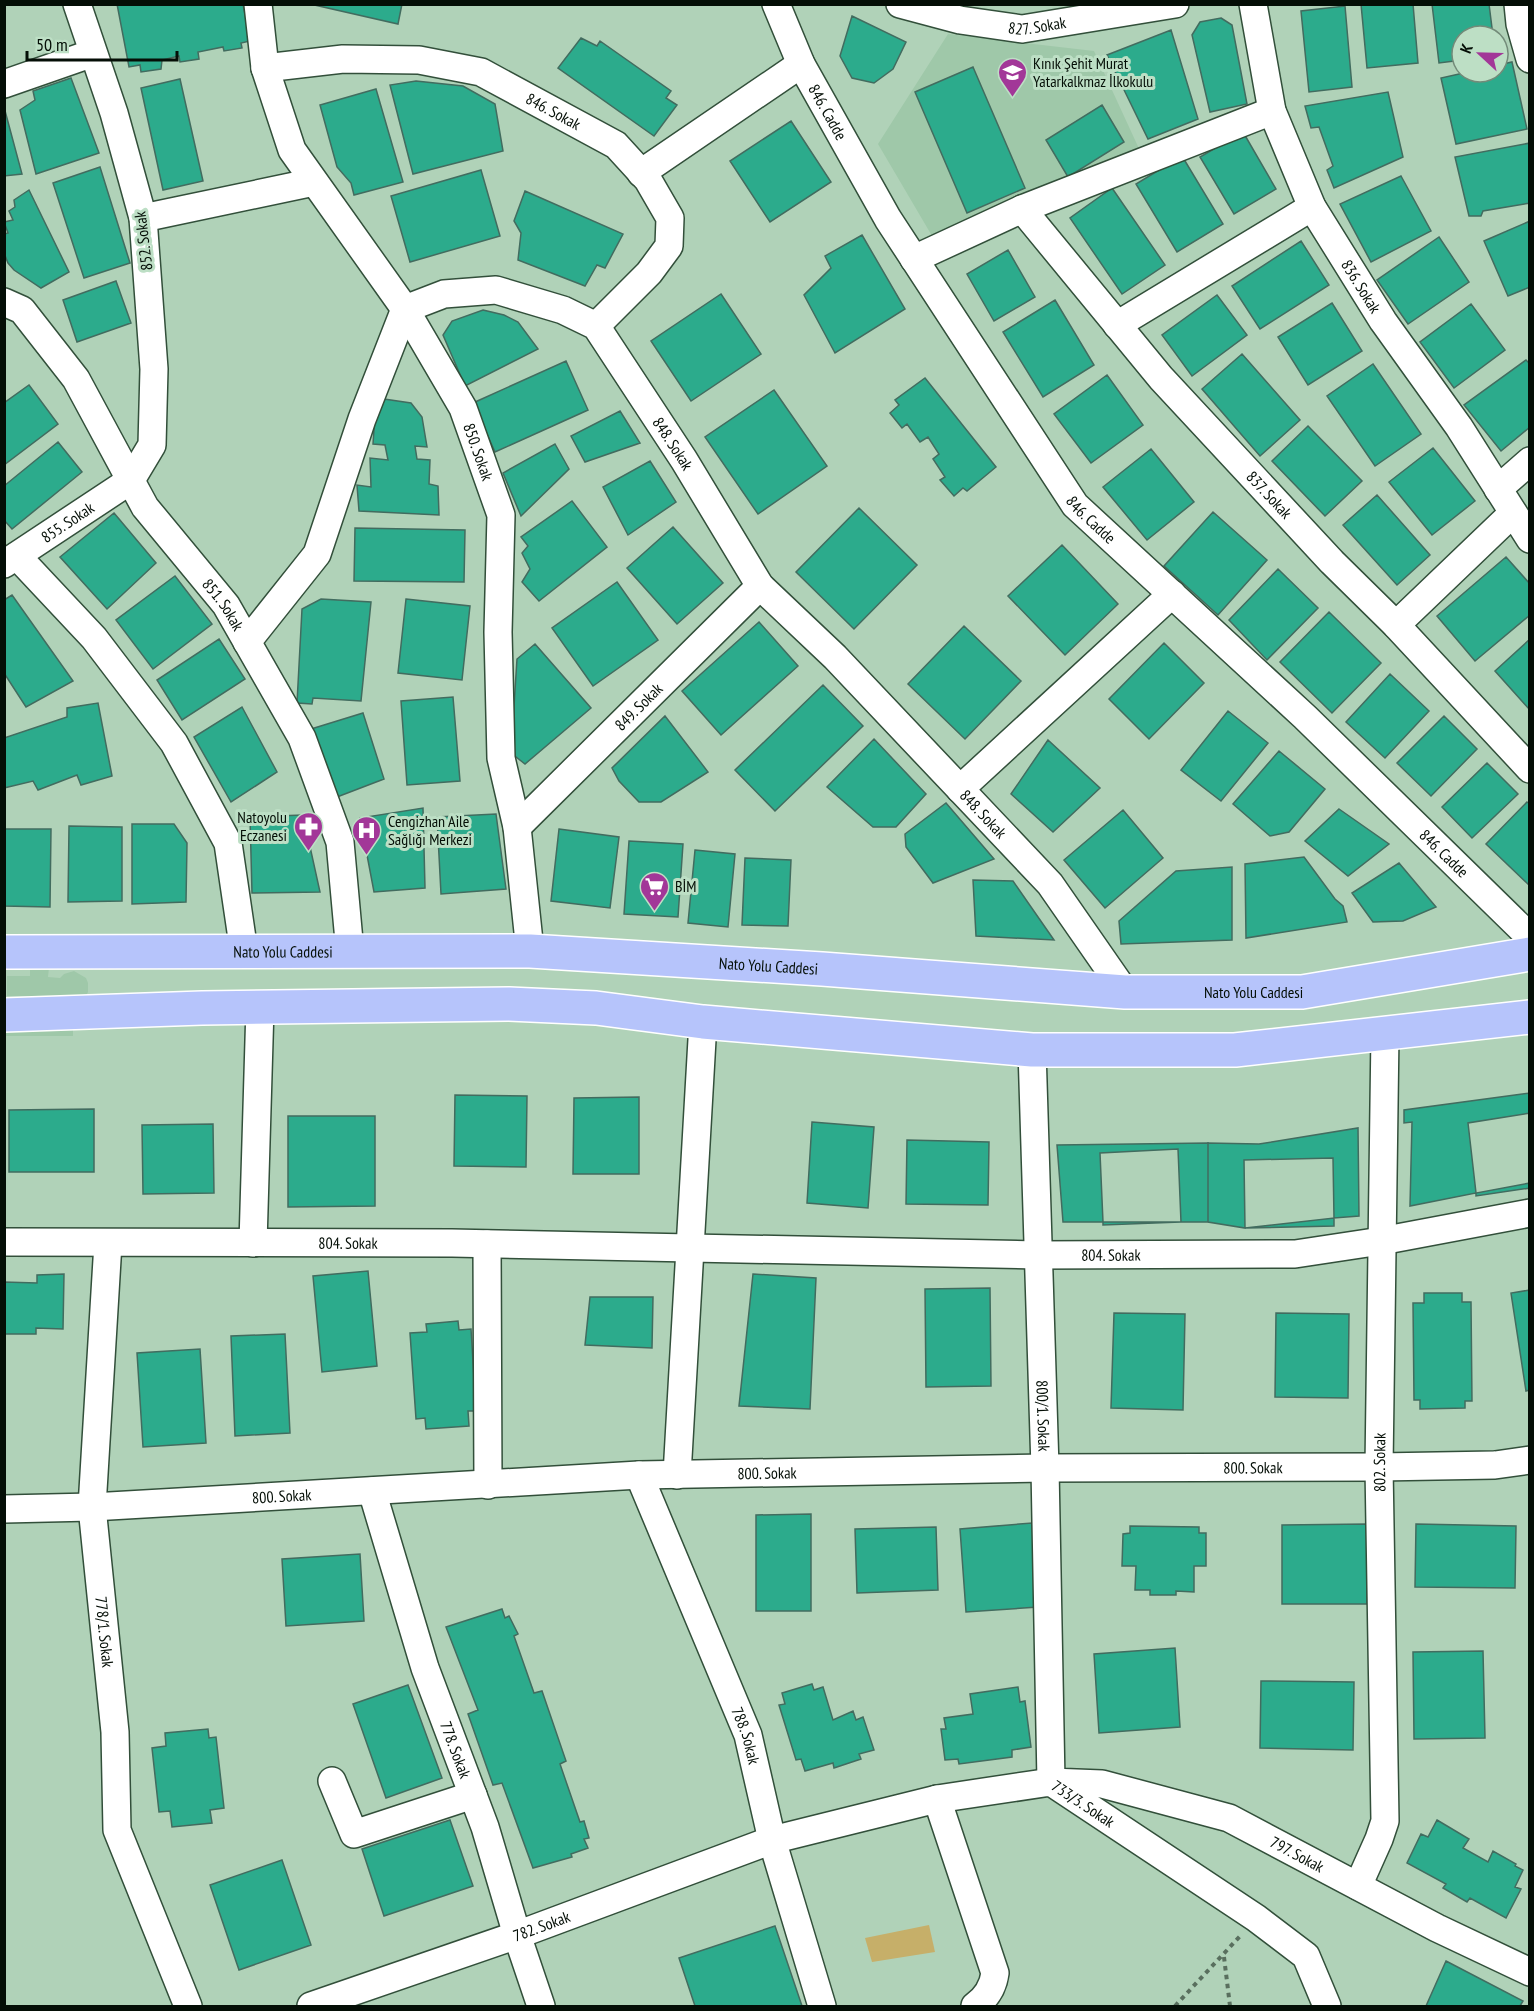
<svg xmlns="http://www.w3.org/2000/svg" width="1534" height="2011" font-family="'PT Sans Narrow',sans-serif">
  <rect width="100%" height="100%" fill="#b0d2b8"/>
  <path fill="#9fc8a9" d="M948,34L1094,51L1141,153L935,241L878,144Z
    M30,958H50L48,977L60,978L64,974L74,971L86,978L88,983V992L73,1022V1036H5V1021H30L31,996H7V976H30Z"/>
  <path fill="#c6af69" d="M929,1925L935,1952L872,1962L865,1938Z"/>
  <path fill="#2cab8c" stroke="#426c5f" stroke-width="1.5" d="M117,4H243L250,41L241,43L242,48L224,51L223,47L198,52L199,59L180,62L179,56L162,60L161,69L141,72L140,65L129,67Z
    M310,4H402L398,24Z
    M1361,4H1413L1418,63L1367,68Z
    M1432,4H1489L1493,36H1462V60L1439,63Z
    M1345,6L1352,87L1309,92L1301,11Z
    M852,16L906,42L893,69L874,83L852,78L840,56Z
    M1221,18L1232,25L1247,104L1210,112L1192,35L1200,22Z
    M1171,30L1198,119L1148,139L1107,55Z
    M581,38L597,46L600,41L671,91L666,98L677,105L654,136L558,68Z
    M1512,62L1527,129L1456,144L1441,78L1468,72H1498V65Z
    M973,67L1025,188L967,213L915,92Z
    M71,78L99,153L36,174L20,110L35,100L33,91Z
    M180,79L203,181L163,190L141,88Z
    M416,81L463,86L495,104L503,151L413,174L390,85Z
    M376,89L403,182L354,195L351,183L337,167L320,105Z
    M1388,92L1403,157L1334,188L1327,170L1333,166L1319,127L1311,128L1305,106Z
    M1102,105L1124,142L1068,177L1046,140Z
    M4,107L22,174L4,176Z
    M791,121L831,182L770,222L730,161Z
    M1243,132L1276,189L1234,214L1200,157Z
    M1530,143V203L1483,211L1481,216H1469L1455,157Z
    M1182,156L1223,224L1177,252L1136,184Z
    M100,167L130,263L84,278L53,183Z
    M481,170L500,236L410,262L391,196Z
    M1401,176L1431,231L1371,262L1340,204Z
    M1112,188L1165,265L1122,294L1070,218Z
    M29,190L69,272L41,288L14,270L8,263L4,253V234L8,233L4,222L13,220L9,211L15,207L14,200Z
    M525,191L623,234L605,268L597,265L585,286L518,260L521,233L514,221Z
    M1530,221V287L1508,296L1484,241Z
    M862,235L905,309L835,353L804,295L831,268L825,256Z
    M1439,237L1469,282L1408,324L1377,280Z
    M1301,241L1329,285L1260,329L1232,286Z
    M1008,250L1035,297L994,321L967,274Z
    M116,281L131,323L77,342L63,300Z
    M721,294L761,354L691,401L651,341Z
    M1217,295L1247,335L1192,376L1162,335Z
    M1055,300L1094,365L1043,397L1003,332Z
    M1332,303L1362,351L1308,385L1278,337Z
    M1471,304L1505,350L1454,388L1420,342Z
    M483,310L504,315L518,322L538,349L465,386L443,335L452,321Z
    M1242,354L1300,420L1260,456L1202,389Z
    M1526,360L1530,364V427L1501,451L1464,405Z
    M566,361L588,410L495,452L473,403Z
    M1373,364L1421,434L1375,466L1327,396Z
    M1107,375L1143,425L1091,463L1054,414Z
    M925,378L996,467L967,491L963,488L954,496L940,480L945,477L933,459L939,454L928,437L920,442L907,424L902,428L890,413L899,405L895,400Z
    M29,385L58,424L4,465V403Z
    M774,390L827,466L758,514L705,437Z
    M384,399L411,403L422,417L427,447L415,446L417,459L430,460L429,484L438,486L439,515L359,511L357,485L371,487L370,458L388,460L385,445L373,444L375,415Z
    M620,411L640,443L585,462L571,436Z
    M1308,426L1362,481L1325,516L1272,461Z
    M58,442L82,472L12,529L4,520V486Z
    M555,444L569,469L521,516L503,473Z
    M1433,448L1475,501L1432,535L1389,482Z
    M1151,449L1194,502L1147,540L1103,487Z
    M650,461L676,502L628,535L603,487Z
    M1377,495L1430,555L1397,585L1343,525Z
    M572,501L607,547L539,601L522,582L530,569L522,553L528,546L521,537Z
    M859,508L917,565L854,629L796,572Z
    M1213,512L1267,560L1218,615L1164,566Z
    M114,513L156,563L107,609L60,557Z
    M673,527L723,583L677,624L627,568Z
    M355,528L465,530L464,582L354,581Z
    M1062,545L1118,604L1065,655L1008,596Z
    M1506,557L1530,584V615L1475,661L1437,616Z
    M1278,569L1318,608L1267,660L1229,620Z
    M175,576L212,624L153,669L116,620Z
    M617,582L658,640L593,686L552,628Z
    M12,595L73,681L26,707L4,673V600Z
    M321,599L371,602L361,701L313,698L312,704L297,703L302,609Z
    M406,599L470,606L462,680L398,673Z
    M1329,612L1381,663L1332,713L1280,662Z
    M759,622L798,666L721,735L682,691Z
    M964,626L1021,681L965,739L908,684Z
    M219,639L245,679L182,720L157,680Z
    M1530,639V708L1529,709L1495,671Z
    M1164,643L1204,683L1149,739L1109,699Z
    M535,644L591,708L525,764L511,753L517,659Z
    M1390,674L1429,711L1385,758L1346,722Z
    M823,685L863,726L775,811L735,770Z
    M453,697L460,781L407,785L401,701Z
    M98,703L112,776L81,785L77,775L38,790L33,781L4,788V738L67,717V708Z
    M242,707L277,772L231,802L194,737Z
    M1228,711L1268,743L1221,801L1181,770Z
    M363,713L384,779L337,797L311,729Z
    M665,716L708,772L661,802H639L619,781L612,768Z
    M1444,716L1477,749L1431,796L1397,763Z
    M874,739L926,794L896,827H873L827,787Z
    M1048,740L1100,788L1053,832L1011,794Z
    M1279,751L1325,789L1289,832L1270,836L1233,804Z
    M1487,763L1518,794L1472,838L1442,807Z
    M1527,802L1530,804V886L1486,844Z
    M946,803L994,859L933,883L906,847L905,834Z
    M423,808L425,888L374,892L360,818Z
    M1339,809L1389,844L1348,876L1305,841Z
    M1123,810L1163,858L1105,908L1064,860Z
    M496,814L506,889L441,894L437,817Z
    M303,815L320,892L252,893L250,817Z
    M132,824H174L187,843L186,902L132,904Z
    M69,826L122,827V901L68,902Z
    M4,829H51L50,907L4,906Z
    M559,829L619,837L610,908L551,901Z
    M629,841L683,844L678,917L624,914Z
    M695,850L735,854L728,927L688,923Z
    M1304,857L1335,899L1343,906L1347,922L1246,938L1245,864Z
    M745,858L791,860L788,926L742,925Z
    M1399,863L1436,907L1403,921L1373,922L1352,893Z
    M1232,867V940L1121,944L1119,921L1176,871Z
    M973,880L1013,881L1054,940L976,936Z
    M1530,1093V1113L1468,1123L1476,1193L1410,1206L1412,1122L1404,1123V1110Z
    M455,1095L527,1096L526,1167L454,1166Z
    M639,1097V1174H573L574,1098Z
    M94,1109V1172H9V1110Z
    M288,1116H375V1206L288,1207Z
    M812,1122L874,1127L868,1208L807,1203Z
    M213,1124L214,1193L143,1194L142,1125Z
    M1358,1128L1359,1216L1334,1218L1333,1158L1244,1160L1245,1228L1208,1222V1143L1259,1144Z
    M907,1140L989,1142L988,1205L906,1204Z
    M1208,1143V1222H1181L1178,1149L1100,1153L1103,1222H1063L1057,1145Z
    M1530,1183V1188L1476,1196V1193Z
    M1334,1218V1226L1245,1228Z
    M1103,1222H1181L1103,1225Z
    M368,1271L377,1366L322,1372L313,1276Z
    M64,1274L63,1329L36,1328V1334H4V1282L37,1283V1275Z
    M753,1274L816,1278L810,1409L739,1406Z
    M990,1288L991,1386L926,1387L925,1289Z
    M1530,1290V1390L1526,1391L1511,1293Z
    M1424,1293H1462V1302H1471L1472,1401H1465V1408L1420,1409V1400H1414L1413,1303H1424Z
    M590,1297H653L652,1348L585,1345Z
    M1114,1313L1185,1314L1183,1410L1111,1408Z
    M1276,1313L1349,1314L1348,1398L1275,1397Z
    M458,1321L459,1330L471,1329L476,1411H468L469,1426L426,1429L425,1418L416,1419L410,1333L427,1332L426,1324Z
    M285,1334L290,1433L235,1436L231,1336Z
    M200,1349L206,1443L143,1447L137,1353Z
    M811,1514V1611H756V1515Z
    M1032,1523L1038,1607L966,1612L960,1529Z
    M1367,1524V1604H1282V1525Z
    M1416,1524L1516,1526L1515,1588L1415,1587Z
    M1130,1526L1199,1527V1533H1206V1566H1194V1592L1176,1591V1595H1150V1590H1135L1136,1566H1122L1123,1534L1130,1533Z
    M936,1527L938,1590L857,1593L855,1529Z
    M360,1554L364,1621L286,1626L282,1559Z
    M502,1609L505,1618L509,1616L518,1634L514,1636L534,1693L542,1691L566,1761L560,1764L580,1822L584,1821L589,1838L584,1839L588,1848L571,1854L572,1857L533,1868L502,1783L493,1785L468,1714L478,1710L446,1627Z
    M1175,1648L1180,1727L1099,1733L1094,1654Z
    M1483,1651L1485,1738L1414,1739L1413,1652Z
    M1261,1681L1354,1682L1353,1750L1260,1748Z
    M812,1684L814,1690L823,1687L833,1720L853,1711L856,1720L863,1717L874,1750L859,1754L861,1759L834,1768L833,1763L805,1771L801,1759L796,1760L779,1705L785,1704L782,1693Z
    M408,1685L442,1778L386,1798L353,1704Z
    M1018,1687L1020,1702L1025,1701L1031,1747L1012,1750V1757L959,1764L958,1759L945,1760L941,1729H946L944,1718L973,1714L970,1694Z
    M208,1729L209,1738L216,1737L224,1808L210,1810L212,1823L172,1827L170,1811L159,1812L152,1748L166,1746L165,1733Z
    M450,1820L473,1886L384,1916L362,1849Z
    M1437,1820L1469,1839L1463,1848L1488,1862L1493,1851L1516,1864L1515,1866L1523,1870L1515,1887L1521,1889L1506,1918L1470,1898L1467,1902L1443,1888L1446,1884L1407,1863L1421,1834L1428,1837Z
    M282,1860L311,1945L239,1970L210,1885Z
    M775,1926L802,2006H695L679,1958Z
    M1446,1961L1523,2001L1520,2006H1426Z"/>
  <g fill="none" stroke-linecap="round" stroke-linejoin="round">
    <defs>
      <g id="minor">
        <path id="s1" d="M258,4L265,68L292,150L405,309L463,408L501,515L498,632L501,758L517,827L530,951"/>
        <path id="s2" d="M776,4L801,64L888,219L1075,505L1305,717L1530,937"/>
        <path id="s3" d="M900,4L960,20L1022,29L1175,4"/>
        <path id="s4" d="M1253,4L1272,111L1312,207L1383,321L1459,427L1530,539"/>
        <path d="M1518,4L1520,24L1530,59"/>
        <path id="s5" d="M265,68L343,59L419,60L481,72L616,145L648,180L670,218L669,246L649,273L596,326"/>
        <path d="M4,84L93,53"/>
        <path d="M641,173L801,64"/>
        <path id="s6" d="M1022,209L1161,378L1332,562L1396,625L1530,769"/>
        <path d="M143,218L314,182"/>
        <path d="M914,259L1022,209L1272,111"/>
        <path id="s7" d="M4,302L22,310L76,379L145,507L226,605L302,738L340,842L350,952"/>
        <path d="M1117,325L1312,207"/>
        <path d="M1498,489L1530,461"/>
        <path d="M17,556L94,638L174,743L228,843L244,952"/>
        <path id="s8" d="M4,564L131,480L152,445L154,369L143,218L114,113L77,4"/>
        <path d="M1396,625L1513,513"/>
        <path id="s9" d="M247,642L317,554L362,419L405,309L444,294L496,290L563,310L596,326L684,460L760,586L835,657L1050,884L1125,992"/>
        <path d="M960,789L1172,594"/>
        <path id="s10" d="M517,827L760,586"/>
        <path id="s11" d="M1032,1050L1045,1468L1051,1782L1102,1784L1229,1818L1437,1928L1530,1972"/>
        <path id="s12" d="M4,1242L452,1243L1038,1255L1295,1254L1381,1241L1530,1213"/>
        <path id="s13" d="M108,1243L92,1507L115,1732L117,1830L188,2006"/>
        <path d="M253,1243L260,1007"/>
        <path d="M487,1244L488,1485"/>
        <path id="s14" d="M639,1475L748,1735L772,1840L822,2006"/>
        <path d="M677,1475L703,1022"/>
        <path id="s15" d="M372,1491L425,1668L485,1827L517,1935L541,2006"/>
        <path id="s16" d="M4,1509L92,1507L639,1475L1045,1468L1379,1467L1495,1465L1530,1460"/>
        <path d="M332,1781L354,1834L473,1795"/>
        <path d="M937,1799L995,1973C993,1988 986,1998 975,2006"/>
        <path id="s17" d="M1358,1886L1379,1839L1385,1821L1379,1467L1385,1033"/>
        <path id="s18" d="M311,2006L517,1935L772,1840L937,1799L1051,1782L1256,1918L1306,1956L1327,2006"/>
      </g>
      <g id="major">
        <path id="s19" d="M4,952L530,951L822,969L1125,992H1302L1530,954"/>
        <path d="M4,1015L202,1008L509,1004L596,1008L703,1022L1032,1050H1235L1530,1017"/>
      </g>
    </defs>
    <use href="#minor" stroke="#324f3a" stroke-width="30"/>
    <use href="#major" stroke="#fff" stroke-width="36"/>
    <path stroke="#596f5e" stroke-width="4" stroke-dasharray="4.5 4.5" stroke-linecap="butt" d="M1224,1957L1230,2006
      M1175,2006L1242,1934"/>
    <use href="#minor" stroke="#fff" stroke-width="27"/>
    <use href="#major" stroke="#b6c4fb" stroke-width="33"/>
  </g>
  <defs>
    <symbol id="school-pin" viewBox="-11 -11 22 30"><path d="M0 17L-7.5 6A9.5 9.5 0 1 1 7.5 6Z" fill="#a23798" stroke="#bddfc5"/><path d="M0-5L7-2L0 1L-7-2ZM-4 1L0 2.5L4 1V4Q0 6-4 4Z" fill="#fff"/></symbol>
    <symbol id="pharmacy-pin" viewBox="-11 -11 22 30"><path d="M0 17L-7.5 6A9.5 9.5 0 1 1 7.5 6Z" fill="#a23798" stroke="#bddfc5"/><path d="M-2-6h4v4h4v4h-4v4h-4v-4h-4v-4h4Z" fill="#fff"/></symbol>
    <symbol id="hospital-pin" viewBox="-11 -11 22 30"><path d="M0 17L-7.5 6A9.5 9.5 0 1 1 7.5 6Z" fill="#a23798" stroke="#bddfc5"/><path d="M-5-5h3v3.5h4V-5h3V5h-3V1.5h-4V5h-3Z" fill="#fff"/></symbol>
    <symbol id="supermarket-pin" viewBox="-11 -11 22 30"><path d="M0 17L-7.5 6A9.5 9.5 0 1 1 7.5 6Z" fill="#a23798" stroke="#bddfc5"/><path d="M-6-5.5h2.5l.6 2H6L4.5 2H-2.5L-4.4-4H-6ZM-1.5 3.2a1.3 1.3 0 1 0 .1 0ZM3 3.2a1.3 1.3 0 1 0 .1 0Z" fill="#fff"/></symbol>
  </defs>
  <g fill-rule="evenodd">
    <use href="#school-pin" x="996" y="56" width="33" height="45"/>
    <use href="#pharmacy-pin" x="292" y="810" width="33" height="45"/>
    <use href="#hospital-pin" x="350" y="814" width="33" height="45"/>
    <use href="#supermarket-pin" x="638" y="870" width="33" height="45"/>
  </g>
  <g text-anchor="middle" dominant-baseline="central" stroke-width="6" stroke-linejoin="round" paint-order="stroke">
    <g font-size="16" fill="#040e06" stroke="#bddfc5">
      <text stroke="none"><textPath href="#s3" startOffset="140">827. Sokak</textPath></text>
      <text stroke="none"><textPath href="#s5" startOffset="300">846. Sokak</textPath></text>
      <text stroke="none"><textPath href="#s2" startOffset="120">846. Cadde</textPath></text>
      <text transform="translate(143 241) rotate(-97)">852. Sokak</text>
      <text stroke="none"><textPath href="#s4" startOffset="306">836. Sokak</textPath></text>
      <text stroke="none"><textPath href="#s9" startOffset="714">848. Sokak</textPath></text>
      <text stroke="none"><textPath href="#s1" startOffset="507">850. Sokak</textPath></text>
      <text stroke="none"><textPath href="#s6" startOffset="378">837. Sokak</textPath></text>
      <text stroke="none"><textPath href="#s2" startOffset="606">846. Cadde</textPath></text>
      <text stroke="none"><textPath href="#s8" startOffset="76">855. Sokak</textPath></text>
      <text stroke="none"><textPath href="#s7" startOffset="378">851. Sokak</textPath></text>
      <text stroke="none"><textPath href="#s10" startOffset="171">849. Sokak</textPath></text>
      <text stroke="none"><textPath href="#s9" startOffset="1200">848. Sokak</textPath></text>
      <text stroke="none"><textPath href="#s2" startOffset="1092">846. Cadde</textPath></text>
      <text stroke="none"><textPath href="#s19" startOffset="279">Nato Yolu Caddesi</textPath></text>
      <text stroke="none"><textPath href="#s19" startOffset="765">Nato Yolu Caddesi</textPath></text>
      <text stroke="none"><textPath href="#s19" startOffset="1251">Nato Yolu Caddesi</textPath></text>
      <text stroke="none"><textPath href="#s12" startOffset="344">804. Sokak</textPath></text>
      <text stroke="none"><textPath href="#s12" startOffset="1107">804. Sokak</textPath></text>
      <text stroke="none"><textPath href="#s11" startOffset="366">800/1. Sokak</textPath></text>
      <text stroke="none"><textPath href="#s17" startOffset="429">802. Sokak</textPath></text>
      <text stroke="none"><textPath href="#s16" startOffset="1250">800. Sokak</textPath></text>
      <text stroke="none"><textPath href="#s16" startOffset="764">800. Sokak</textPath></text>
      <text stroke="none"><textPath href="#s16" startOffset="278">800. Sokak</textPath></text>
      <text stroke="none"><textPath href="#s13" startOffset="390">778/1. Sokak</textPath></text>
      <text stroke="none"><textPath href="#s14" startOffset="282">788. Sokak</textPath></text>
      <text stroke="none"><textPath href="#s15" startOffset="272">778. Sokak</textPath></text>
      <text stroke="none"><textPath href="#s18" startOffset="814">733/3. Sokak</textPath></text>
      <text stroke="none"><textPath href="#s11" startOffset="992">797. Sokak</textPath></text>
      <text stroke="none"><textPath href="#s18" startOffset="244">782. Sokak</textPath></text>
    </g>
    <g font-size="16" fill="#040e06" stroke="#bddfc5" text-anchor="start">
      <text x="1033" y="63">Kınık Şehit Murat<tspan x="1033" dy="18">Yatarkalkmaz İlkokulu</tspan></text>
      <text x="287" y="817" text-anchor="end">Natoyolu<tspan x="287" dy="18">Eczanesi</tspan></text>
      <text x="388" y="821">Cengizhan Aile<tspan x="388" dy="18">Sağlığı Merkezi</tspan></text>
      <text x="675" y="886">BİM</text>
    </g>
  </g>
  <rect width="1534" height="2011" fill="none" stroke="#040e06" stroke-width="12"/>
  <g transform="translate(1480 54) rotate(292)"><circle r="28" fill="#bddfc5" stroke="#738b79" stroke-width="1.5"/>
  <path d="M0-4.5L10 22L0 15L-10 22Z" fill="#a23798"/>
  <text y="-9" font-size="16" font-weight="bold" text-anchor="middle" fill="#040e06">K</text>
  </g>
  <path d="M27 51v9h150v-9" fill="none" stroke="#040e06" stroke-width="3"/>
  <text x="36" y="51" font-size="18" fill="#040e06" stroke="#bddfc5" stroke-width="4.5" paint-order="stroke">50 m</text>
</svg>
